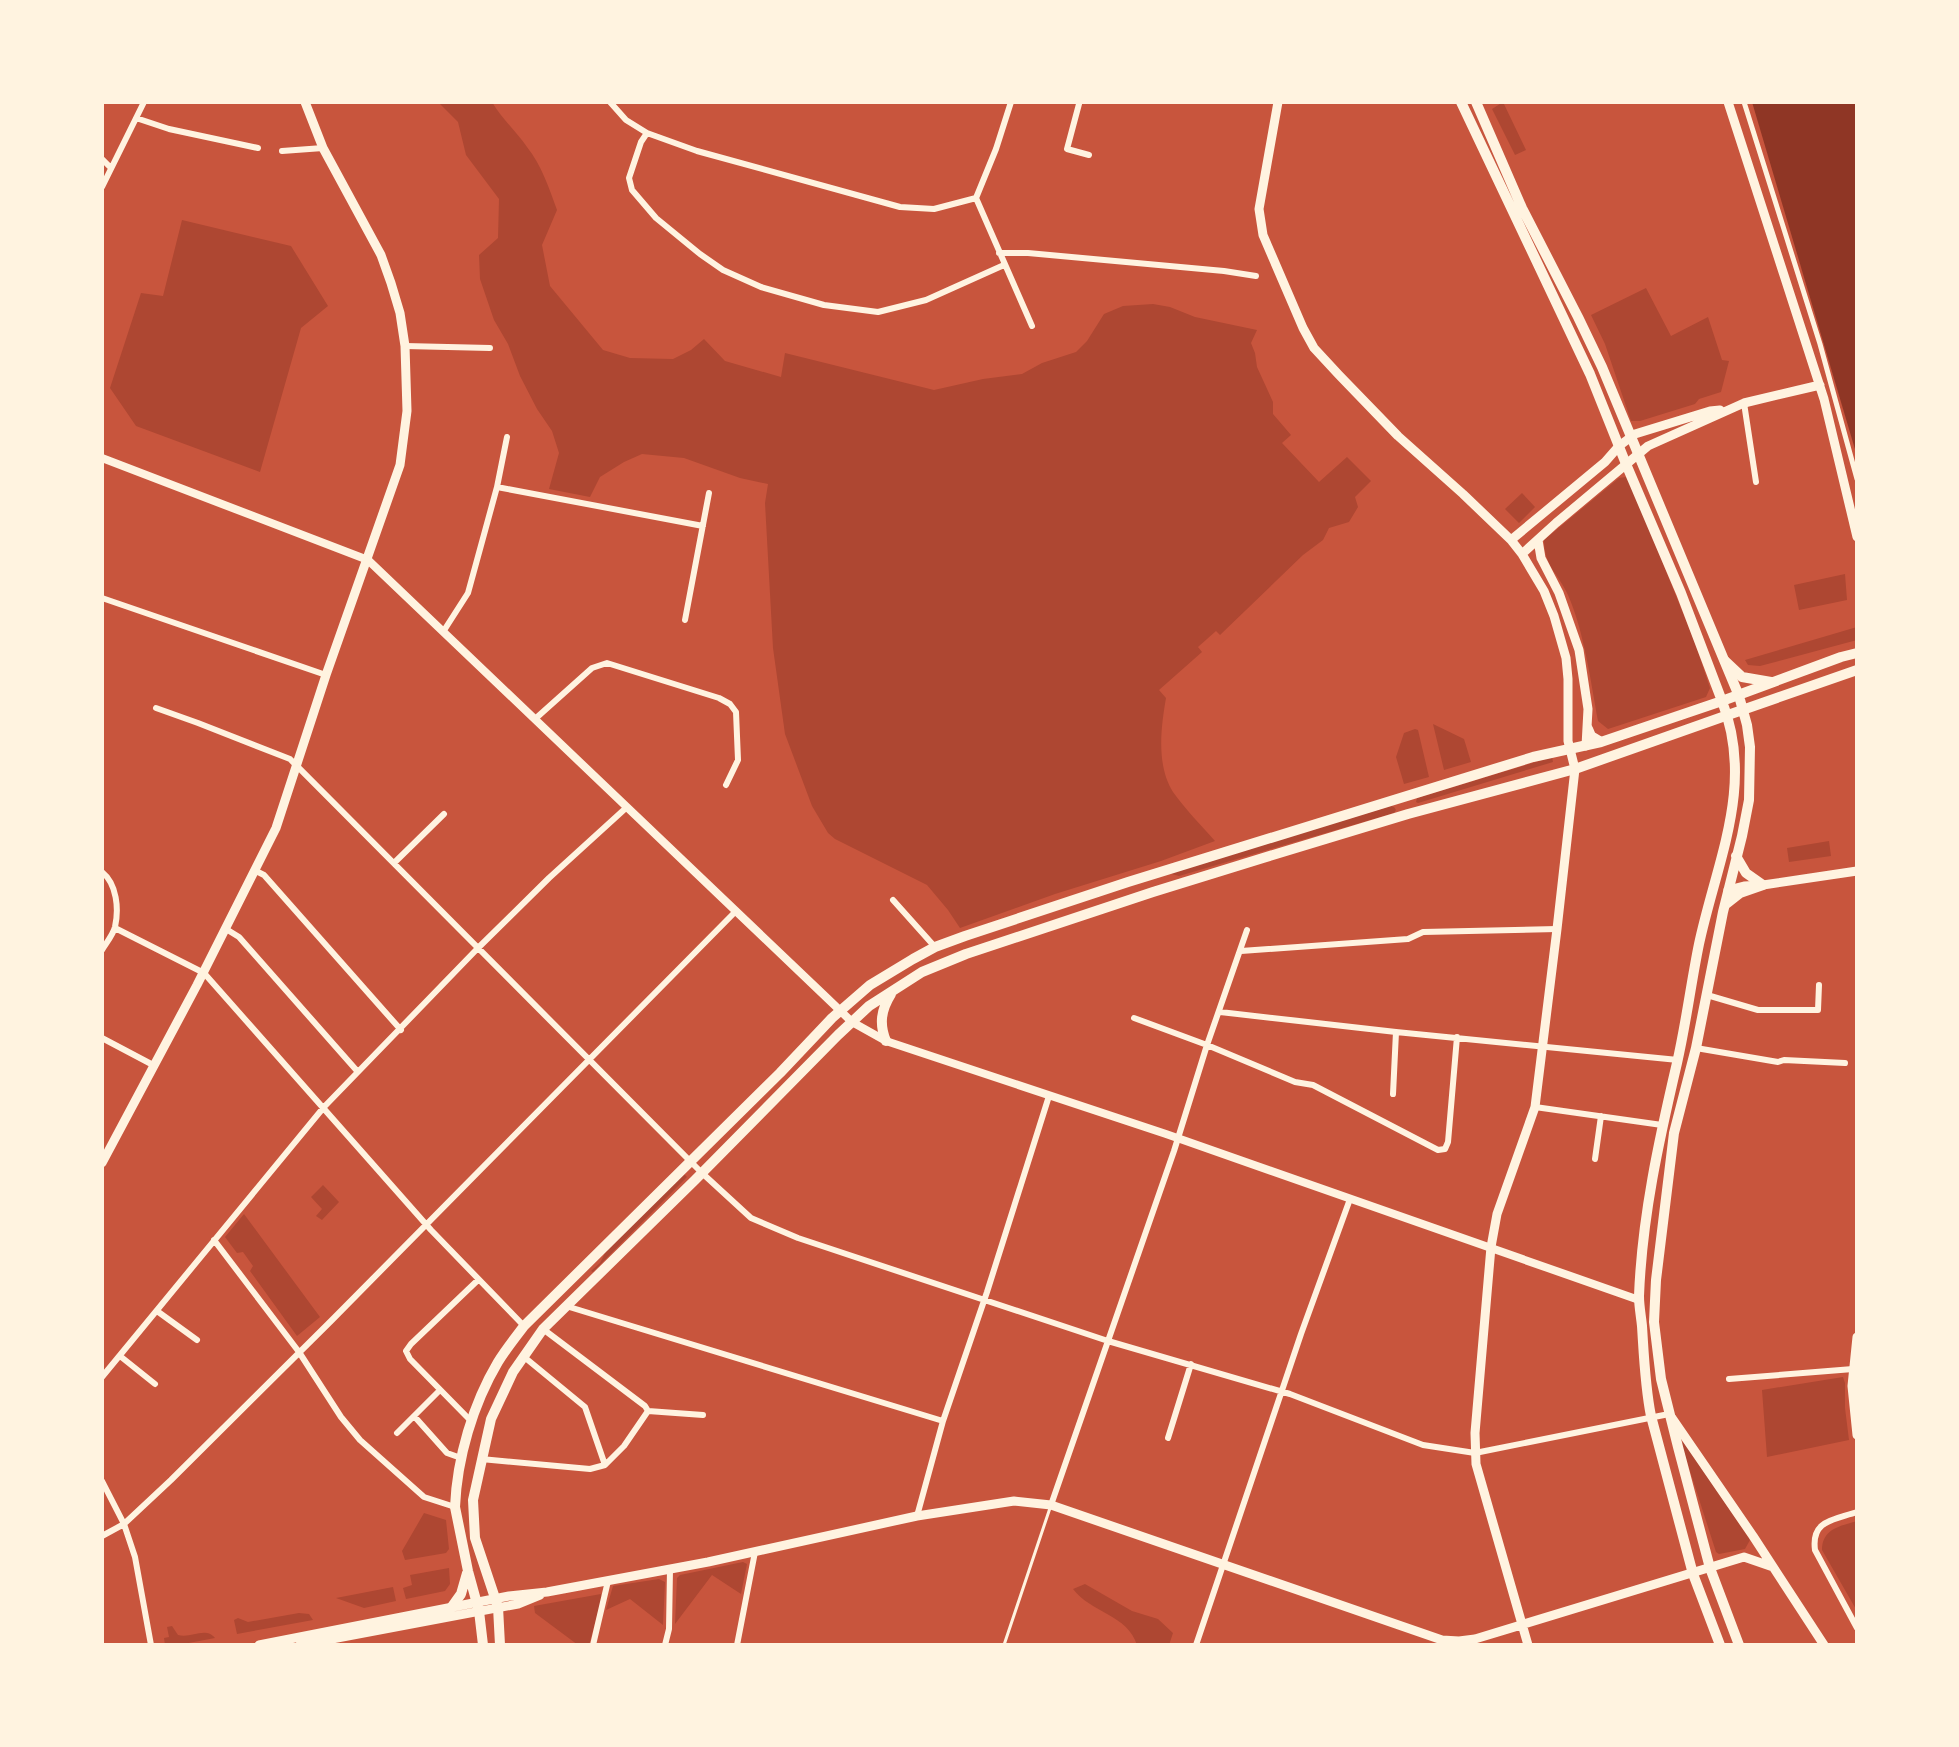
<svg xmlns="http://www.w3.org/2000/svg" width="1959" height="1747" font-family="Quicksand,sans-serif">
  <rect width="100%" height="100%" fill="#c8553d"/>
  <path fill="#ae4732" d="M438,102H492C502,119 516,131 527,147C542,166 549,188 557,210L542,245L550,286L603,350L630,358L673,359L691,350L704,339L725,361L781,377L785,353L934,390L983,379L1022,374L1042,363L1076,352L1087,341L1104,314L1123,306L1153,304L1170,307L1195,317L1257,330L1251,343L1255,353L1257,367L1273,402V414L1291,435L1282,443L1319,482L1347,457L1371,481L1355,497L1358,507L1349,522L1329,528L1323,540L1303,555L1220,635L1216,631L1198,647L1202,652L1159,690L1166,698C1161,727 1156,765 1173,792C1185,809 1201,825 1215,841L1161,861L1055,894L960,928L948,910L927,885L835,839L828,833L812,806L785,734L773,648L765,503L768,484L740,478L684,458L642,454L624,462L600,477L590,497L549,489L559,453L552,431L537,409L520,376L508,344L494,320L480,279L479,255L498,238L499,199L466,155L458,122Z
    M1503,102L1526,150L1515,155L1492,109Z
    M182,220L291,246L328,306L301,328L260,472L136,426L110,388L141,293L163,296Z
    M1646,288L1671,336L1708,317L1722,360L1729,361L1721,392L1699,399L1695,404L1640,421H1631L1605,344L1591,315Z
    M1626,477L1635,494L1695,643L1710,688L1706,697L1608,729L1598,721C1591,682 1584,631 1568,595C1558,573 1544,566 1544,540L1619,478Z
    M1522,493L1535,507L1519,523L1505,509Z
    M1845,574L1847,600L1799,610L1794,585Z
    M1857,627V640L1760,666L1748,665L1745,660Z
    M1433,724L1464,739L1471,762L1444,770Z
    M1415,729L1418,730L1429,777L1404,784L1396,757L1404,733Z
    M1552,757L1553,762L1418,803L1416,802L1417,798Z
    M1391,806L1394,807L1396,810L1394,813L1179,876L1168,873Z
    M1829,841L1831,856L1789,862L1787,848Z
    M683,1173L687,1177L593,1272L591,1271L600,1263L606,1251Z
    M323,1185L339,1202L322,1220L316,1216L322,1209L311,1197Z
    M244,1214L320,1317L297,1336L250,1271L253,1266L243,1252L237,1253L225,1237Z
    M1843,1377L1845,1383V1408L1849,1440L1767,1457L1762,1390Z
    M1684,1442L1750,1540L1745,1549L1719,1554L1716,1552L1681,1443Z
    M424,1513L446,1520L449,1549L446,1553L405,1560L402,1551Z
    M1857,1521V1611L1822,1550C1822,1529 1840,1526 1857,1521Z
    M743,1562L747,1564L741,1594L712,1575L675,1624L677,1578L680,1575Z
    M449,1568L450,1584L445,1591L406,1599L403,1588L412,1585L410,1575Z
    M659,1579L665,1582L663,1625L630,1599L606,1610L613,1586Z
    M1085,1584L1132,1611L1158,1619L1173,1633L1169,1645H1137C1128,1615 1090,1612 1073,1589Z
    M393,1587L396,1601L364,1608L336,1598Z
    M601,1594L602,1597L589,1645H578L535,1613L534,1606Z
    M299,1613L309,1614L313,1620L237,1634L234,1620L238,1618L248,1622Z
    M172,1626L178,1635C191,1639 205,1626 215,1638L178,1645H165L164,1638L169,1637L167,1627Z"/>
  <path fill="#8f3625" d="M1752,102H1857V456Z"/>
  <g fill="none" stroke-linecap="round" stroke-linejoin="round">
    <path stroke="#fff3e0" stroke-width="3" d="M1004,1645L1050,1508"/>
    <path stroke="#fff3e0" stroke-width="5" d="M1744,102L1820,344L1857,479"/>
    <path stroke="#fff3e0" stroke-width="6" d="M610,102L626,120L647,133L697,151L900,207L934,209L976,198L996,149L1011,102
      M1079,104L1067,149L1089,155
      M136,118L169,129L258,148
      M647,133L641,142L629,178L632,190L656,218L700,254L723,270L761,287L824,305L878,312L926,300L1004,265
      M282,151L323,148
      M102,159L111,168
      M102,187L144,102
      M976,198L1032,326
      M999,253H1028L1224,271L1256,276
      M405,346L490,348
      M1744,403L1756,482
      M507,437L497,487L703,526
      M102,598L326,675
      M685,620L709,493
      M443,632L468,593L497,487
      M156,708L198,723L290,759L702,1173L751,1218L798,1238L1108,1341L1290,1394L1423,1445L1475,1453L1669,1414
      M535,719L592,668L607,663L719,698L730,704L736,712L738,760L726,785
      M394,863L444,814
      M256,871L264,875L401,1030
      M102,872C117,884 119,909 115,927C113,935 106,943 102,950
      M893,900L935,947
      M115,928L204,973L431,1230L524,1326
      M226,929L239,937L358,1072
      M1241,951L1408,939L1423,932L1557,929
      M1707,995L1758,1010H1818L1819,985
      M1220,1012L1396,1032L1678,1060
      M1134,1018L1207,1045L1295,1082L1313,1085L1438,1150L1445,1149L1448,1142L1457,1037
      M102,1038L155,1066
      M1696,1048L1778,1062L1784,1060L1845,1063
      M1393,1094L1396,1032
      M1535,1107L1662,1125
      M1595,1159L1601,1116
      M214,1240L299,1352L341,1417L360,1440L424,1497L455,1507
      M566,1306L943,1421
      M157,1311L197,1340
      M120,1356L155,1384
      M523,1356L585,1407L605,1465
      M102,1377L324,1107L478,948L549,878L627,807
      M1729,1379L1853,1369
      M648,1411L703,1415
      M414,1416L447,1453L461,1458
      M472,1422L410,1359L406,1351L411,1344L478,1280
      M397,1433L440,1390
      M1168,1438L1191,1364
      M481,1459L590,1469L605,1465L624,1446L648,1411L645,1406L543,1329
      M102,1481L124,1524L135,1557L151,1645
      M1051,1505L1174,1151L1207,1045L1247,930
      M1857,1512C1834,1520 1811,1520 1815,1550L1857,1628
      M917,1516L943,1421L987,1292L1049,1096
      M102,1536L124,1524L171,1480L332,1320L736,911
      M593,1645L608,1581
      M665,1645L669,1629L670,1569
      M737,1645L755,1552
      M1196,1645L1301,1334L1350,1199"/>
    <path stroke="#fff3e0" stroke-width="8" d="M102,458L368,560L827,998L852,1022L886,1041L1166,1134L1639,1300"/>
    <path stroke="#fff3e0" stroke-width="9" d="M1278,102L1259,209L1263,235L1303,328L1314,348L1339,375L1398,436L1463,494L1511,540L1522,554L1544,591L1554,616L1566,658L1568,679V741L1575,769L1557,929L1535,1107L1497,1214L1491,1247L1475,1433L1476,1464L1528,1645
      M1728,102L1824,399L1857,537
      M1511,540L1605,462L1619,446L1635,434L1710,411L1720,410
      M1538,540L1541,558L1559,593L1579,650L1588,709L1586,746
      M1522,554L1556,523L1648,446L1744,403L1820,385
      M1728,890L1744,886L1763,885L1857,871
      M102,1163L197,985L276,828L326,675L400,465L407,411L405,346L400,313L391,283L381,255L323,148L305,102
      M1857,1337L1852,1386L1857,1435
      M1672,1418L1753,1536L1824,1645
      M259,1645L509,1596L547,1592L708,1562L917,1516L1014,1501L1051,1505L1442,1640L1459,1641L1475,1639L1744,1557L1773,1567
      M300,1645L518,1604L540,1595"/>
    <path stroke="#fff3e0" stroke-width="10" d="M1476,102L1522,208L1578,317L1602,367L1739,696
      M1588,729L1591,736L1601,742
      M886,1041C879,1024 881,1010 891,994
      M451,1608L461,1594L467,1573
      M483,1645L479,1611L468,1571L455,1507C457,1458 473,1404 498,1362C506,1349 515,1338 524,1326L780,1073L832,1018L870,985L913,959L935,947L965,936L1128,882L1533,757L1601,742L1722,701L1681,593L1626,464L1590,374L1461,102
      M500,1645L498,1607L475,1538L473,1500L491,1419L513,1372L543,1329L695,1180L838,1035L869,1006L922,972L966,954L1153,892L1263,858L1408,814L1575,769L1728,715"/>
    <path stroke="#fff3e0" stroke-width="10" d="M1725,661L1742,677L1771,682
      M1739,696L1747,725L1750,747L1749,800L1742,836L1723,912L1696,1048L1674,1133L1656,1280L1654,1322L1661,1379L1678,1447L1710,1568L1739,1645
      M1728,715L1857,670
      M1736,856L1746,873L1763,885
      M1726,904L1740,893L1763,885
      M1720,1645L1693,1574L1651,1416C1645,1386 1644,1357 1642,1326C1641,1316 1639,1306 1639,1296C1642,1217 1659,1140 1677,1063C1686,1024 1691,983 1699,944C1717,860 1755,786 1722,701L1841,657L1857,653"/>
  </g>
  <rect width="1959" height="1747" fill="none" stroke="#fff3e0" stroke-width="208"/>
</svg>
